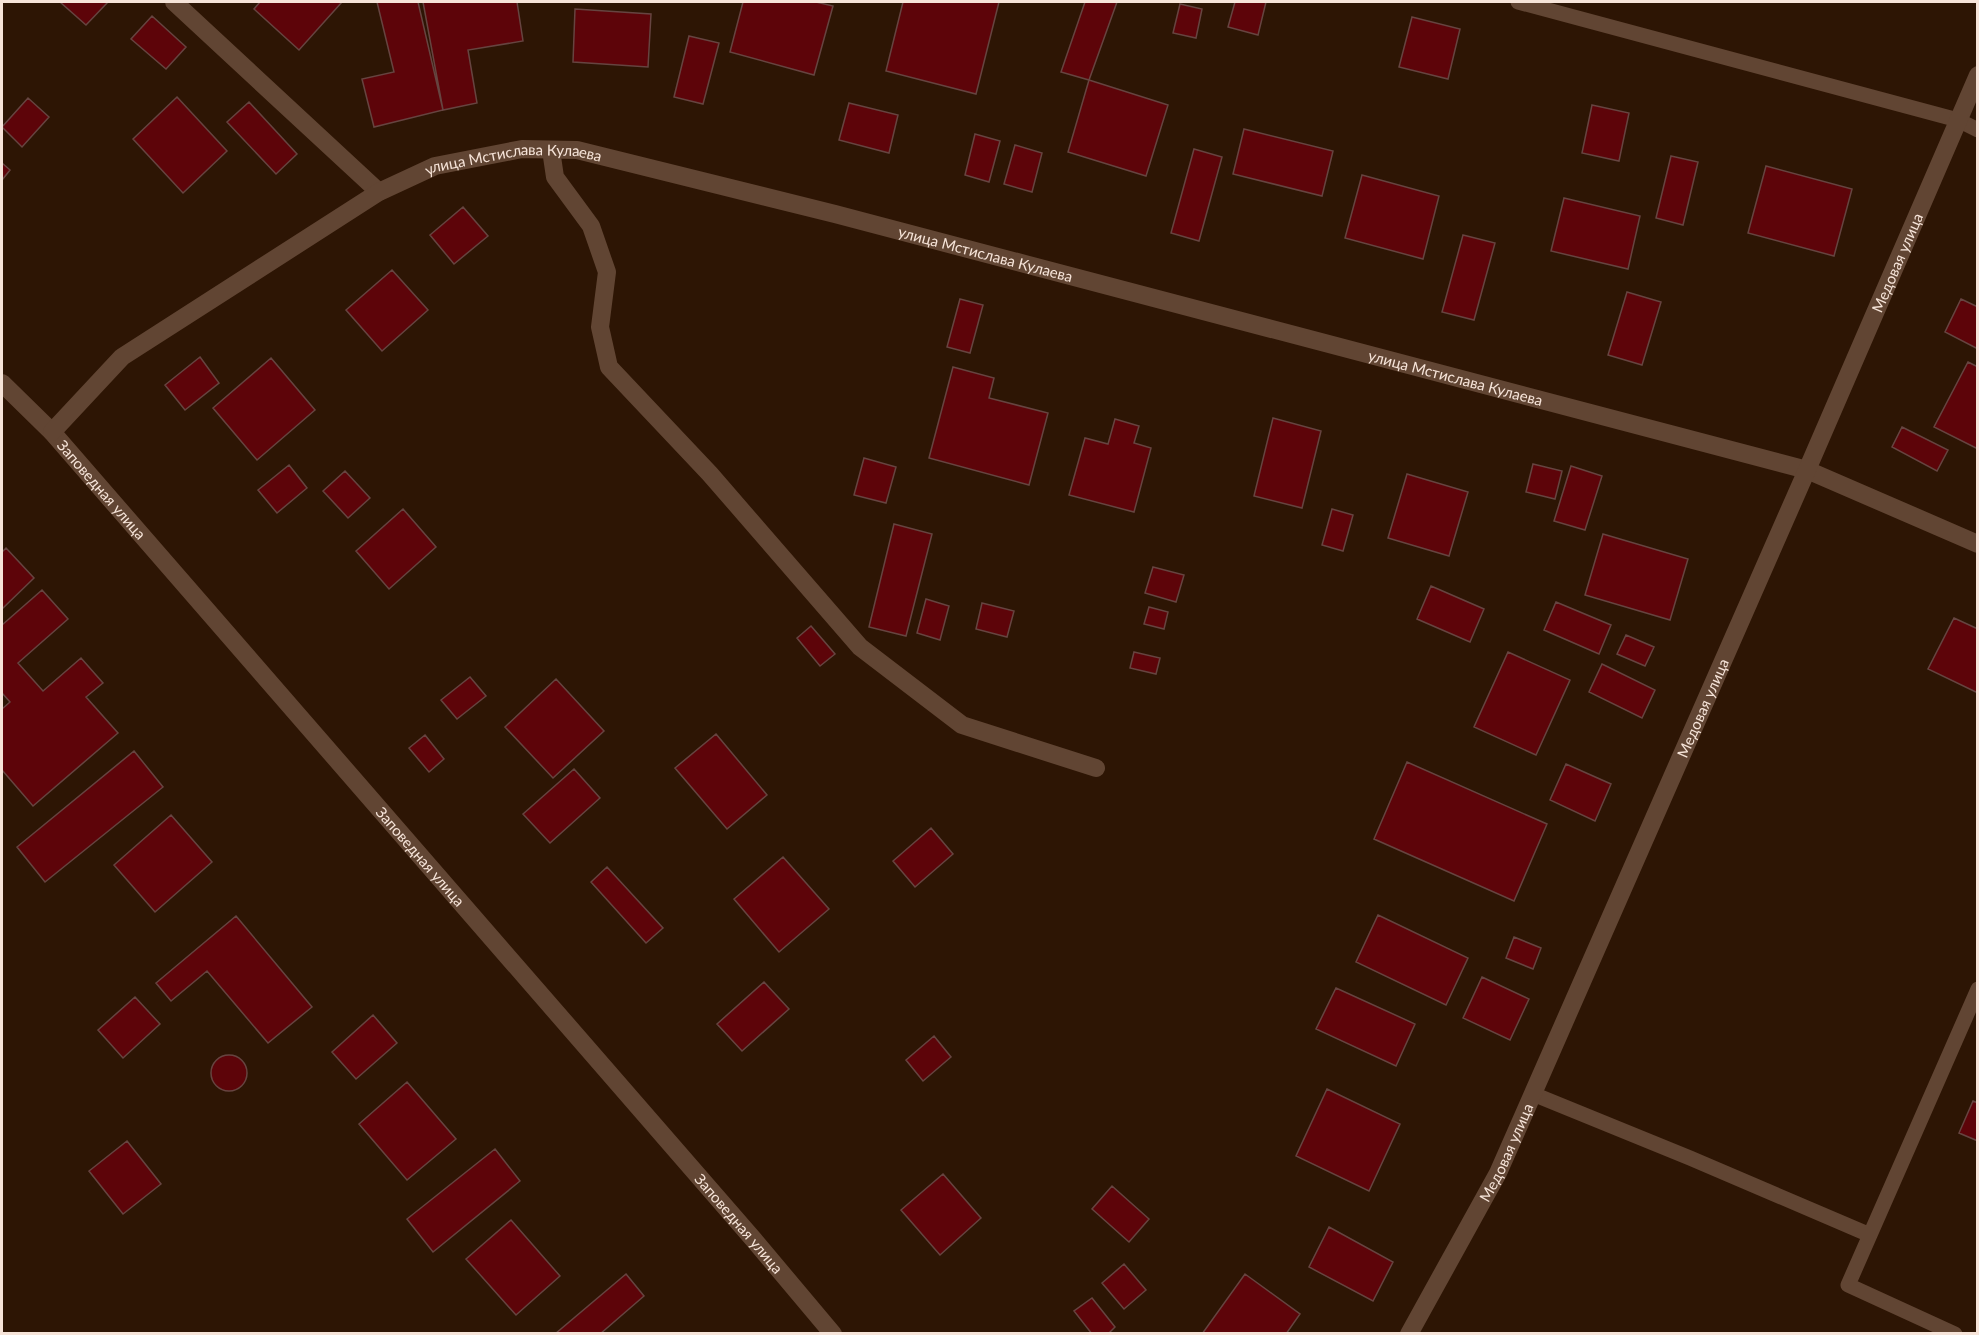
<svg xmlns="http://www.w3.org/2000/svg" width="1979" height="1335" font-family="Lato,sans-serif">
  <rect width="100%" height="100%" fill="#2d1504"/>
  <path fill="#5d0409" stroke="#664440" stroke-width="1.5" d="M60,2H108L86,25Z
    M260,2H342L299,50L254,9Z
    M377,2H418L443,110L374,127L362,79L394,72Z
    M423,2H517L523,41L468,50L477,103L443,110Z
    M743,2H816L833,6L814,75L730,52Z
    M903,2H999L976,94L886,71Z
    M1085,2H1117L1089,80L1061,72Z
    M1235,2H1266L1258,35L1228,27Z
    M1180,4L1202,9L1196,38L1173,33Z
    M575,9L651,14L648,67L573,62Z
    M152,16L186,47L166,69L131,39Z
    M1412,17L1460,29L1448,79L1399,67Z
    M689,36L719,43L703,104L674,97Z
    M1089,80L1168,105L1146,176L1068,152Z
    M177,97L227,151L183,193L133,139Z
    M28,98L49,117L22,147L2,127Z
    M249,102L297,154L276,174L227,122Z
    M849,103L898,115L889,153L839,140Z
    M1592,105L1629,113L1619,161L1582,153Z
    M1244,129L1333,151L1322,196L1233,174Z
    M975,134L1000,141L989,182L965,175Z
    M1015,145L1042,153L1032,192L1004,184Z
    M1194,149L1222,157L1199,241L1171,233Z
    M1671,156L1698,162L1683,225L1656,218Z
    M2,163L10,170L2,180Z
    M1766,166L1852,189L1834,256L1748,233Z
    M1362,175L1439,196L1423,259L1345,238Z
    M1564,198L1640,216L1628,269L1551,251Z
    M463,207L488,236L454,264L430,235Z
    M1463,235L1495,243L1474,320L1442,312Z
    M392,270L428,310L382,351L346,310Z
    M1627,292L1661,302L1642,365L1608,355Z
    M960,299L983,305L970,353L947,347Z
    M1961,299L1978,307V349L1945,332Z
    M200,357L219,383L185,410L165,385Z
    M271,358L315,410L257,460L213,408Z
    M1968,362L1978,367V449L1934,427Z
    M953,367L994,378L989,398L1048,413L1029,485L929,458Z
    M1273,418L1321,431L1302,508L1254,496Z
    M1115,419L1139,426L1134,443L1151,448L1134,512L1069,495L1085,438L1108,444Z
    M1902,427L1948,450L1937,471L1892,447Z
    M864,458L896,467L886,503L854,495Z
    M1533,464L1562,471L1555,499L1526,492Z
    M289,465L307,488L277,513L258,490Z
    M1571,466L1602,476L1585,530L1554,521Z
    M345,471L370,498L348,518L323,491Z
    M1407,474L1468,492L1449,556L1388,538Z
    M403,509L436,547L389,589L356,551Z
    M1332,509L1353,515L1343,551L1322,545Z
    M894,524L932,534L906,636L869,627Z
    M1603,534L1688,559L1670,620L1585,595Z
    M6,548L34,578L2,609V552Z
    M1153,567L1184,575L1176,602L1145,593Z
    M1431,586L1484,609L1470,642L1417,619Z
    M42,590L68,619L18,663L43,691L81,658L103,683L86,697L118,733L33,806L2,770V709L10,702L2,693V625Z
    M926,599L949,606L940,640L917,633Z
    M1556,602L1611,625L1599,654L1544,630Z
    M982,603L1014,611L1007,637L976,629Z
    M1149,607L1168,612L1164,629L1144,624Z
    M1954,618L1978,629V693L1928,669Z
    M811,626L835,654L820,666L797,638Z
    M1626,635L1654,647L1645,666L1617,654Z
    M1134,652L1160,658L1156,674L1130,668Z
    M1508,652L1570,680L1536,755L1474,727Z
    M1602,664L1655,690L1642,718L1589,692Z
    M470,677L486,696L457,719L441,700Z
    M556,679L604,731L553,778L505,727Z
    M716,734L767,795L727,829L675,768Z
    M425,735L444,759L429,772L409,748Z
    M134,751L163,787L45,882L17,847Z
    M1407,762L1547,824L1514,901L1374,839Z
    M1566,764L1611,784L1595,821L1550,800Z
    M574,769L600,798L550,843L523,814Z
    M171,815L212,862L155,912L114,865Z
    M931,828L953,854L915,887L893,861Z
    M783,857L829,909L779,952L734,899Z
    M607,867L663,928L646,943L591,882Z
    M1378,915L1468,958L1446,1005L1356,962Z
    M236,916L312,1007L268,1043L207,971L171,1001L156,983Z
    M1514,937L1541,948L1533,969L1506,958Z
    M1482,977L1529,999L1510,1040L1463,1018Z
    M764,982L789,1009L742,1051L717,1024Z
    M1336,988L1415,1024L1396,1066L1316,1029Z
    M135,997L160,1024L123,1058L98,1030Z
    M373,1015L397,1043L356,1079L332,1052Z
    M934,1036L951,1057L923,1081L906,1060Z
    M211 1073a18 18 0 1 1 36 0a18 18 0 1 1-36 0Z
    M407,1082L456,1139L407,1180L359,1124Z
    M1327,1089L1400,1124L1369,1191L1296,1156Z
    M1973,1101L1978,1103V1141L1959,1133Z
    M127,1141L161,1184L123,1214L89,1171Z
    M495,1149L520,1181L433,1252L407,1219Z
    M943,1174L981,1218L940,1255L901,1210Z
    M1112,1186L1149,1219L1129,1242L1092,1209Z
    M511,1220L560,1276L516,1315L466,1259Z
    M1329,1227L1393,1262L1373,1301L1309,1267Z
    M1124,1264L1146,1290L1124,1309L1102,1283Z
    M626,1274L644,1296L600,1334H555Z
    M1245,1274L1300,1314L1286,1334H1202Z
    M1092,1298L1115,1327L1108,1334H1092L1074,1311Z"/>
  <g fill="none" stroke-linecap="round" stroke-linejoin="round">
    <path stroke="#614533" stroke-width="15" d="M1518,2L1958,120L1978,130
      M1533,1094L1690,1158L1870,1235
      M1955,1334L1848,1285L1978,989"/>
    <g stroke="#614533" stroke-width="18">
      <path d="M174,2L379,192"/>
      <path d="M551,150L555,177L591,226L607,272L600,327L609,367L710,474L860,647L962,725L1096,768"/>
      <path id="s1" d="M2,383L52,432L754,1240L833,1334"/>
      <path id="s2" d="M52,432L122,357L379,192L435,166L522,149L577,150L835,214L1807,470L1978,544"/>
      <path id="s3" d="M1409,1334L1498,1173L1807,470L1978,75"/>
    </g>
  </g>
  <g text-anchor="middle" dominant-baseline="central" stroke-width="5" stroke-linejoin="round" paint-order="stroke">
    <g font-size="15" fill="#f6e4d9" stroke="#230c00">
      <text stroke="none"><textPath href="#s2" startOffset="549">улица Мстислава Кулаева</textPath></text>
      <text stroke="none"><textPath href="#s2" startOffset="1035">улица Мстислава Кулаева</textPath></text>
      <text stroke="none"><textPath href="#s3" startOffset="1178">Медовая улица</textPath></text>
      <text stroke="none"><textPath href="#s2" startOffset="1521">улица Мстислава Кулаева</textPath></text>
      <text stroke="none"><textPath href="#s1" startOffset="146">Заповедная улица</textPath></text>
      <text stroke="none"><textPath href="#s3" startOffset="692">Медовая улица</textPath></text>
      <text stroke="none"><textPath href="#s1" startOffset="632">Заповедная улица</textPath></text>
      <text stroke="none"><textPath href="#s3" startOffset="206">Медовая улица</textPath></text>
      <text stroke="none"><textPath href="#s1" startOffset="1118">Заповедная улица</textPath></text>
    </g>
  </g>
  <rect width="1979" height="1335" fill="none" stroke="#f6e4d9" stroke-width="6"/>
</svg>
